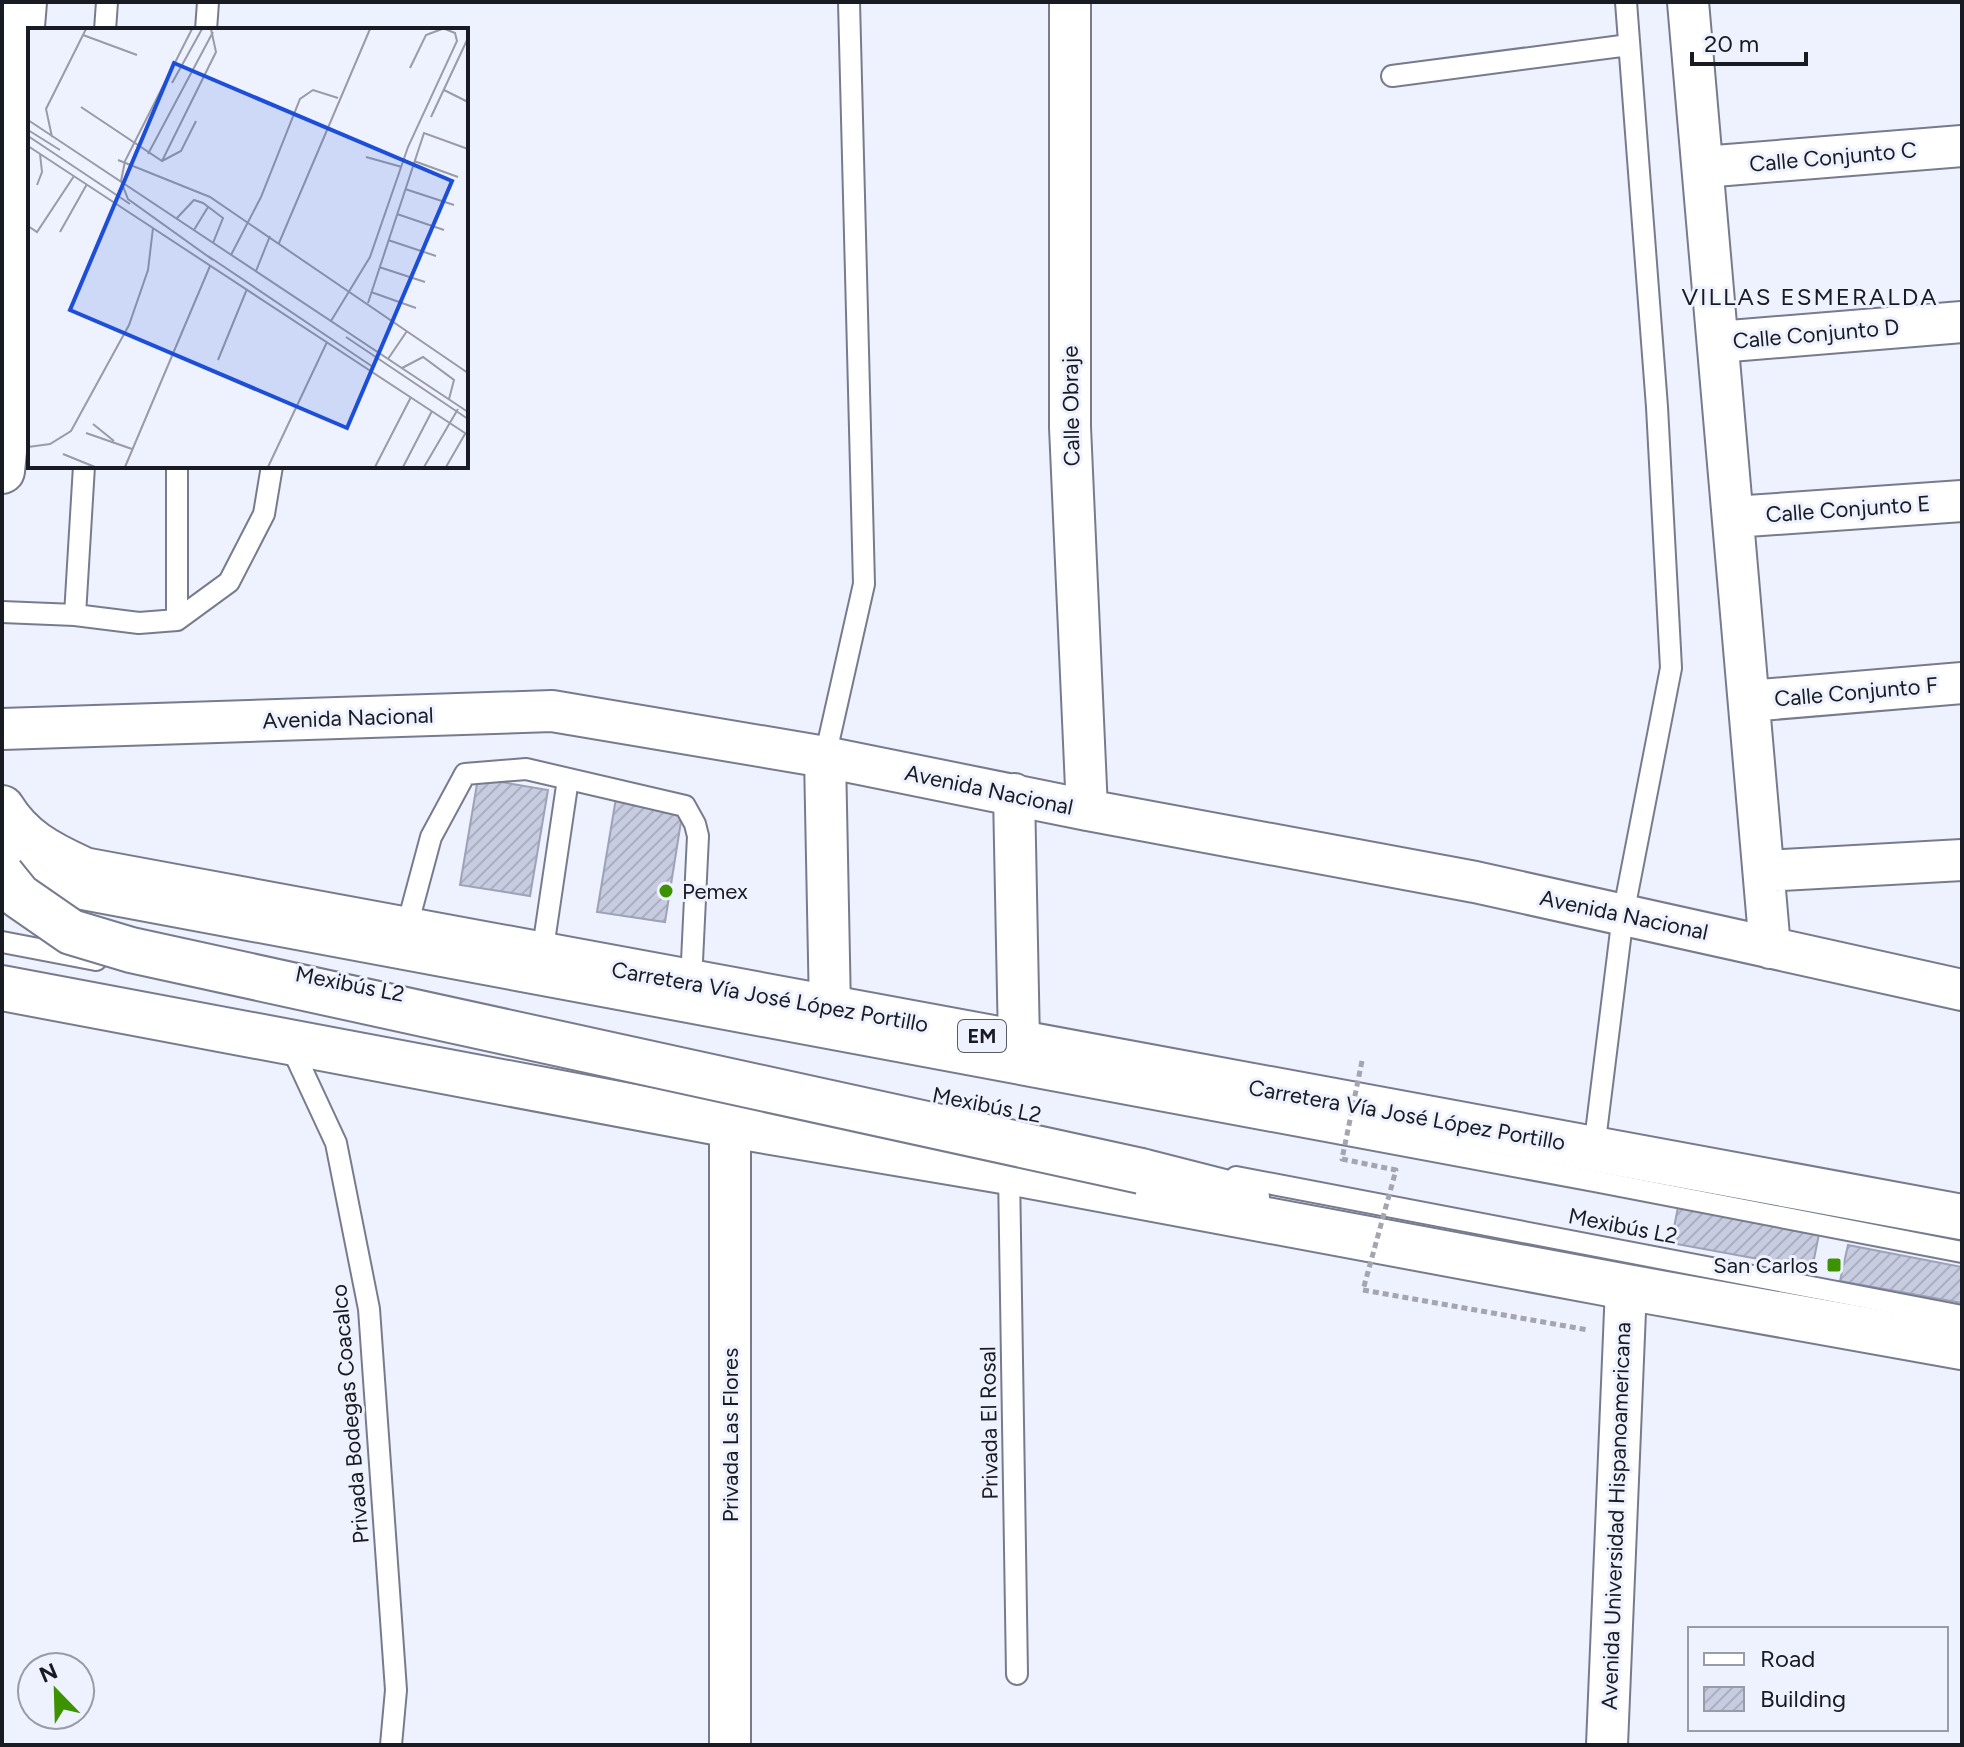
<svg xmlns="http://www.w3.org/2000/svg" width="1964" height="1747" font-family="Figtree,sans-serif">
  <defs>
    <pattern id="building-hatch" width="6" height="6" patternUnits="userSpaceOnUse" patternTransform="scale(2)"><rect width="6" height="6" fill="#c8cce1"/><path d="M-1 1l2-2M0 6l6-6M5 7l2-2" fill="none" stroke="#abafc1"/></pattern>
  </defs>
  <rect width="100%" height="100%" fill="#eef1fe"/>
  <path fill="url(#building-hatch)" stroke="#9da2b6" stroke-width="2" d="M478,778L548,790L530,896L460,885Z
    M616,798L683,809L665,922L597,912Z
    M1678,1207L1819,1234L1812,1269L1671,1243Z
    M1848,1245L1962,1267V1303L1840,1281Z"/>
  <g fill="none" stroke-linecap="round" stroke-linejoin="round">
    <defs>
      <path id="lane" d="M105,30L107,2
        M206,30L208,2
        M1392,76L1629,45
        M2,612L75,615L139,623L177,620V466
        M75,615L84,466
        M177,620L229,582L264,514L272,466
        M825,757L864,584L849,2
        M28,889L1594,1181L1962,1252
        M406,930L431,837L465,774L526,769L685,806L695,824L698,836L691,982
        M2,942L96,960
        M542,955L568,779
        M289,1042L336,1143L369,1309L396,1690L391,1745
        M1594,1149L1623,915L1671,668L1657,407L1626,2
        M1009,1172L1017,1674
        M1236,1177L1962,1316"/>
      <path id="street" d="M1070,2V427L1087,810
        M1688,2L1770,948
        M1703,167L1962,146
        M1718,342L1962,322
        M1733,517L1962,501
        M1749,701L1962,683
        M2,729L552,711L825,757L1087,810L1475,882L1962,990
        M825,757L830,1009
        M1014,794L1019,1043
        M1764,871L1962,860
        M730,1745V1125
        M1607,1745L1626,1287"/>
      <path id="secondary" d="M5,232L24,2
        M2,471L30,195
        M2,808C21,839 47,853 80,868
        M1141,1171L1247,1198"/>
      <path id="primary" d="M2,855L1962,1217
        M2,988L730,1125L1009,1172L1626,1287L1962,1347"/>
    </defs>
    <use href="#lane" stroke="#777b8e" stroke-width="24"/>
    <use href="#street" stroke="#777b8e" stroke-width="44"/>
    <use href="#secondary" stroke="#777b8e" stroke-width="48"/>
    <use href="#primary" stroke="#777b8e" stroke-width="48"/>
    <path stroke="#a3a5b0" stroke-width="5" stroke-dasharray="6 4" stroke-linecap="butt" d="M1363,1290L1588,1330"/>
    <use href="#lane" stroke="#fff" stroke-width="20"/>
    <use href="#street" stroke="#fff" stroke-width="40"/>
    <use href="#secondary" stroke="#fff" stroke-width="44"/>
    <use href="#primary" stroke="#fff" stroke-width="44"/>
    <defs>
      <path id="secondary-bridge" d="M2,875L19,896L71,932L131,950L1141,1171"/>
    </defs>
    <use href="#secondary-bridge" stroke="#777b8e" stroke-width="48" stroke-linecap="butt"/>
    <path stroke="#a3a5b0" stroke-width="5" stroke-dasharray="6 4" stroke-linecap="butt" d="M1362,1061L1342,1159L1396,1170L1363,1290"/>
    <use href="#secondary-bridge" stroke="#fff" stroke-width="44"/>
  </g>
  <g fill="#3c9200" stroke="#eef1fe" stroke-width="3">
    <circle cx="666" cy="891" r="8"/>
    <rect x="1826" y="1257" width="16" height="16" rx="4"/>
  </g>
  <g text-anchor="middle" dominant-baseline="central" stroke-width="6" stroke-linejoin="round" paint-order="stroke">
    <rect fill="#eef1fe" stroke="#595b64" stroke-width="2" x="958" y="1020" width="48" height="32" rx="6"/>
    <g font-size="20" font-weight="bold" fill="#191b22">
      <text x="982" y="1036">EM</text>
    </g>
    <g font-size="22" fill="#191b22" stroke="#eef1fe">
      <text transform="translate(1833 157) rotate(-5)">Calle Conjunto C</text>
      <text transform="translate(1816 334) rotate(-5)">Calle Conjunto D</text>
      <text transform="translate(1071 406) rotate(-91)">Calle Obraje</text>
      <text transform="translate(1848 509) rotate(-4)">Calle Conjunto E</text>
      <text transform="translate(1856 692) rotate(-5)">Calle Conjunto F</text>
      <text transform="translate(348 718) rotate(-2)">Avenida Nacional</text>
      <text transform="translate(989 790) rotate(12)">Avenida Nacional</text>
      <text transform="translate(1624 915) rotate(12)">Avenida Nacional</text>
      <text transform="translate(350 984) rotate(11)">Mexibús L2</text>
      <text transform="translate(770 997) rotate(10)">Carretera Vía José López Portillo</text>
      <text transform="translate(987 1105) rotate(11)">Mexibús L2</text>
      <text transform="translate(1407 1115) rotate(10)">Carretera Vía José López Portillo</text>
      <text transform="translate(1623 1226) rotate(11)">Mexibús L2</text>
      <text transform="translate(350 1414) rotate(-95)">Privada Bodegas Coacalco</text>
      <text transform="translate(989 1423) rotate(-91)">Privada El Rosal</text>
      <text transform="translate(730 1435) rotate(-90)">Privada Las Flores</text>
      <text transform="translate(1616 1516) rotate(-88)">Avenida Universidad Hispanoamericana</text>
    </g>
    <g font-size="22" fill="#191b22" stroke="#eef1fe" text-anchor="start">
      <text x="682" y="891">Pemex</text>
      <text x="1818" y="1265" text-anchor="end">San Carlos</text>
    </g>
    <g font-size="24" letter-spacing="2" fill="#191b22" stroke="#eef1fe">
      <text x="1810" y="296">VILLAS ESMERALDA</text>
    </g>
  </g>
  <g transform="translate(28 28)">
    <rect width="440" height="440" fill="#eef1fe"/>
    <path fill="none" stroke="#999ba6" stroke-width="2" d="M164,1L97,133L93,153L100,171L185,232M55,7L109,27M382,40L398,7L414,1M144,55L174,1M416,62L440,74M53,79L134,133L188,24L183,1M403,89L440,10M0,92L440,384M0,102L32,122M0,108L102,176M24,109L18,81L58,1M0,118L440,407M120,126L185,4M338,129L374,139M90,132L182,169L440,345M134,133L153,123L168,93M386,133L430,149M9,157L14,144L12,126M377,161L426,177M369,186L416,202M148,191L166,172L175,175L195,190L185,215M0,198L9,204L46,148M166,202L180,179M32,204L59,156M360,212L408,228M251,215L342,1M203,227L233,169L272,71L285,62L310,70M180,228L345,339M351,239L397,254M228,243L242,208M343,264L388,280M340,275L396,105L440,121M303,293L342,229L380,119L429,13L427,5L417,1M318,309L440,391M360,331L379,303M190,332L219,261M374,340L395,329L426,352L421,371M65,396L86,413M58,405L104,421M0,419L22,416L43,403L101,297L120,242L125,200M35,426L67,439M97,439L182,238M240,439L299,314M347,439L383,369M375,439L404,383M396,439L430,381M418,439L437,406"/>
    <path fill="#1d4ed8" fill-opacity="0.15" stroke="#1d4ed8" stroke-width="4" d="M146,35L424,153L319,400L42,282Z"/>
    <rect width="440" height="440" fill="none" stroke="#191b22" stroke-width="4"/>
  </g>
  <rect width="1964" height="1747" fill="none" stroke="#191b22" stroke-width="8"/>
  <rect x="1688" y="1627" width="260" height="104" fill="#eef1fe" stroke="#999ba6" stroke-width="2"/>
  <rect x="1704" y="1653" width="40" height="12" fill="#ffffff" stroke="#999ba6" stroke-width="2"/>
  <text x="1760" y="1667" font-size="24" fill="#191b22">Road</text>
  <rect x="1704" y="1687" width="40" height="24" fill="url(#building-hatch)" stroke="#999ba6" stroke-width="2"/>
  <text x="1760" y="1707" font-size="24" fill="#191b22">Building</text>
  <g transform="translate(56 1691) rotate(337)"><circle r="38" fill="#eef1fe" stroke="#999ba6" stroke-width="2"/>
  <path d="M0-6L14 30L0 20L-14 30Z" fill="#3c9200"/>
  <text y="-12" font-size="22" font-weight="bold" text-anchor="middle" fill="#191b22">N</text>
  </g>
  <path d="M1692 52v12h114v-12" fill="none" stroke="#191b22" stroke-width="4"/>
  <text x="1704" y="52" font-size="24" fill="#191b22" stroke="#eef1fe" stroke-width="6" paint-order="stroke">20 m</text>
</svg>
